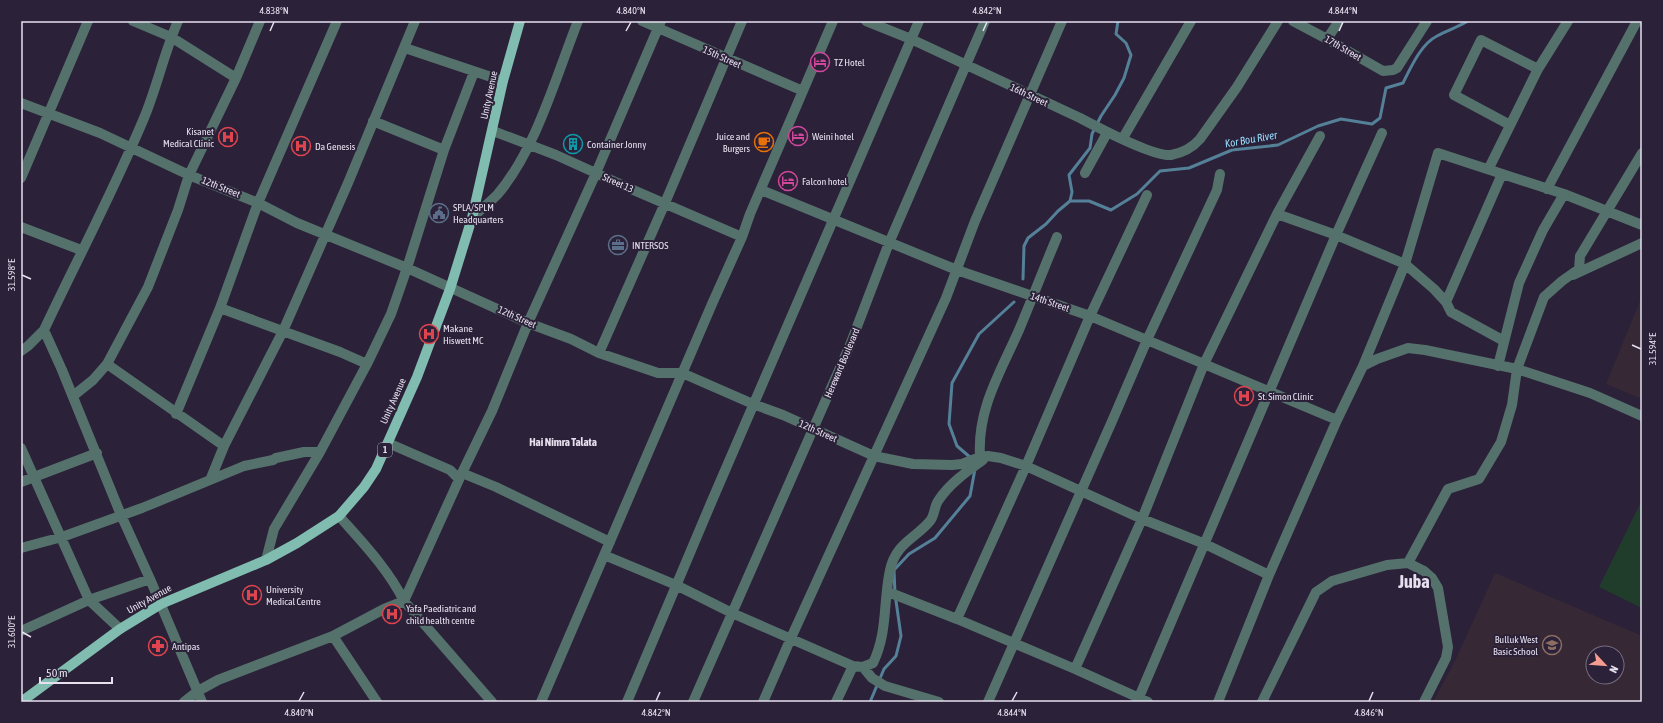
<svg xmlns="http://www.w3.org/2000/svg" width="1663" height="723" font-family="'Asap Condensed',sans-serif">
  <rect width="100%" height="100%" fill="#2b2138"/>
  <path fill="#372835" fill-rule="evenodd" d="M1642,296V399L1606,384Z
    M1495,573L1642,636V702H1433L1455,661ZM1593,653H1617V677H1593Z"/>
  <path fill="#203d2c" d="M1642,500V608L1599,587Z"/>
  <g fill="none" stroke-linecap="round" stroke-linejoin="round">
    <path stroke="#548098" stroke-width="3" d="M1070,201L1072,192L1069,175L1090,148L1092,134L1101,116L1115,95L1124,78L1131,55L1126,43L1116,34L1118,21
      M1023,279L1024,246L1028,238L1046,224L1058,211L1070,201H1089L1111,210L1137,194L1160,171L1189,168L1232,150L1278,145L1318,126L1341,119L1372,124L1380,118L1386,88L1403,83C1411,67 1421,44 1437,36C1448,30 1458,27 1468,21
      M971,458L957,446L949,424L952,383L979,334L1014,302
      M870,702L884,669L896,656L901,636L895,594L894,570L909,554L935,538L970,496L975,469"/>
    <path stroke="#55716b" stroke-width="10" d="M133,21L171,37L236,78
      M642,21L803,91
      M866,21L911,39L1080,118C1097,127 1154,157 1171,155C1182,153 1193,147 1200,139L1237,87L1278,21
      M1293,21L1327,39L1383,71L1393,70L1397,68L1427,21
      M1327,39L1339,21
      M405,48L503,81
      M21,103L100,133L189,175L258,203L297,223L407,268L528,323L571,339L599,353L658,373H682L753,404L783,415L874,456L913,464L952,465L962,464L980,457L988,456L1001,458L1026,466L1142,519L1205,544L1269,575
      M373,121L444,150
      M1510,125L1454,95L1481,40L1538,69
      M493,131L556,155L631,189L742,237
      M1123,138L1191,21
      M1489,168L1538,69L1568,21
      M1085,173L1107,133
      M21,178L88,21
      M1547,189L1637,21
      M761,190L957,270L1090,316L1337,420
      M1277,214L1336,235L1405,264L1434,289L1446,302L1451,312L1504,341
      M472,218C480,210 489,203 497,195C536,150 556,76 578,21
      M21,227L81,250
      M1573,275L1642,243
      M1446,302L1502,174
      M220,308L340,352L367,364
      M44,330L62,370L121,515L150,579L202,702
      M21,351L28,346L44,330C77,260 114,190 144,118C157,87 164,53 178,21
      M599,353L665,203L742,21
      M107,364L224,446
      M1363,366L1377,359L1408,348L1425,350L1517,369L1590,393L1642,416
      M1498,366L1519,283L1543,230L1564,194
      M73,396L93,380L107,364L148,287L178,210L189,175L236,78L260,21
      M176,414L220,308L258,203L337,21
      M388,443L450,470L459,479
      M21,448L89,600L120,629
      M980,457C977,409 1000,373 1019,330C1032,299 1044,268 1057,237
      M462,473L496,487L610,542
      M211,478L224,446L283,331L348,183L415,21
      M21,482L97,453
      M339,516C363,543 388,569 404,601L492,702
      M21,548L62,537L142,508L244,466L273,460L276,458L304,452H320
      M604,555L676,585L732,613L853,666L863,667L873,663C888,632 883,602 890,570C896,543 915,539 930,521C935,515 934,507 938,501C949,484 966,472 983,460
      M266,560L274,529L320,452L367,364L391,314L407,268L444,150L474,72
      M1408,563L1424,571L1432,578L1438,588L1448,647L1446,658L1424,702
      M888,592L957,619L1075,669L1148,702
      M957,619L1026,466L1090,316L1147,195
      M21,631L89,600L150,579
      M333,636L377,702
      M863,667L872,678L885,686L939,702
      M1075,669L1142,519L1204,364L1277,214L1320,136
      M184,702L198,691L218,680L333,636L384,609L404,601L462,473L492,411L528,323L596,173L661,21
      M541,702L712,304L742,237L750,214L833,21
      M627,702L711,503L919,21
      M693,702L850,345L889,243L985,21
      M763,702L791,638L946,298L975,221L1062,21
      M836,702L853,666
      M988,702L1113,419L1147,340L1217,190L1220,174
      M1137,702L1336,235L1382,133
      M1218,702L1269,575L1337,420L1363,366L1405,264L1438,153L1564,194L1642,225
      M1262,702L1316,592L1332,581L1387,565L1408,563L1448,489L1479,479L1501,442L1512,405L1517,369L1544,297L1562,281L1579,269L1580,256L1642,153"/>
    <path stroke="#80bcaf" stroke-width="10" d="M21,702L120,629L161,604L266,560L297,543L339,516L364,487L376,469L417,377L450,289L472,218L503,81L520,21"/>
  </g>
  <path fill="none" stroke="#e6e0ef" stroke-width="1.5" d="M270,31L274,22M626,31L631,22M983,31L987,22M1339,31L1343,22M22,275L31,279M1632,345L1641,349M22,632L31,637M299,701L304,692M656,701L660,692M1012,701L1017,692M1369,701L1373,692"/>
  <defs>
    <symbol id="hotel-ring" viewBox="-11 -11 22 22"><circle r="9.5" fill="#2b2138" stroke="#d1479c" stroke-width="1.5"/><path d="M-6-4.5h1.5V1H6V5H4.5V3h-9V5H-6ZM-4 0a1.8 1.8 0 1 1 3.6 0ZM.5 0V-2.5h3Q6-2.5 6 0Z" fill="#d1479c"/></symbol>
    <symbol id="hospital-ring" viewBox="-11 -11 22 22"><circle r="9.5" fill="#2b2138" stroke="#e0444e" stroke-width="1.5"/><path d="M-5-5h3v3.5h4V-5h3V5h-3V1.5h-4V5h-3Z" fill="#e0444e"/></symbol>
    <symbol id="cafe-ring" viewBox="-11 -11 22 22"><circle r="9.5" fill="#2b2138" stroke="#e8710a" stroke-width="1.5"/><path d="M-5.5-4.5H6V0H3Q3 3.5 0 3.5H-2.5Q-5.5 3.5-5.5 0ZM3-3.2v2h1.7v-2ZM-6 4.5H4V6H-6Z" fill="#e8710a"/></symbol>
    <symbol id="building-ring" viewBox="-11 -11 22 22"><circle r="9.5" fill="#2b2138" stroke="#0f9aa8" stroke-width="1.5"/><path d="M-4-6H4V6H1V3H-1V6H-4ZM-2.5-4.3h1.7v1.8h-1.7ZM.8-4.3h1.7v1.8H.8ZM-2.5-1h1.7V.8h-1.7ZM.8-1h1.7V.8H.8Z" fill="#0f9aa8"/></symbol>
    <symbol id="civic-ring" viewBox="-11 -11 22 22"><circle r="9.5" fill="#2b2138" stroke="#5c6f8a" stroke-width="1.5"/><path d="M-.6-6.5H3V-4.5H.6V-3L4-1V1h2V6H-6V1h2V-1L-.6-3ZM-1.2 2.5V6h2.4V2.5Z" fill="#5c6f8a"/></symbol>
    <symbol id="office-ring" viewBox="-11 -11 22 22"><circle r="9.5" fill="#2b2138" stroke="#5c6f8a" stroke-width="1.5"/><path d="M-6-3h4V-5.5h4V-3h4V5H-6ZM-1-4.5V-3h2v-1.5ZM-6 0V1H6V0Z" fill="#5c6f8a"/></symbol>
    <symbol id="school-ring" viewBox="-11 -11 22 22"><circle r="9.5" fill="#2b2138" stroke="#8d6e63" stroke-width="1.5"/><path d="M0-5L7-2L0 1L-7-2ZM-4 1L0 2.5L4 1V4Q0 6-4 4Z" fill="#8d6e63"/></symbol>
    <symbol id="pharmacy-ring" viewBox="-11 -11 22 22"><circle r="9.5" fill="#2b2138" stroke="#e0444e" stroke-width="1.5"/><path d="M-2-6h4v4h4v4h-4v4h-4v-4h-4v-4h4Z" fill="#e0444e"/></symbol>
  </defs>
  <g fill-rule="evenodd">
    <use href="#hotel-ring" x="809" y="51" width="22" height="22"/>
    <use href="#hotel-ring" x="787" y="125" width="22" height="22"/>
    <use href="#hospital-ring" x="217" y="126" width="22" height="22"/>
    <use href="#cafe-ring" x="753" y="131" width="22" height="22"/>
    <use href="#building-ring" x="562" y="133" width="22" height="22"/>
    <use href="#hospital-ring" x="290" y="135" width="22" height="22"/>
    <use href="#hotel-ring" x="777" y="170" width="22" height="22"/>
    <use href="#civic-ring" x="428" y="202" width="22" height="22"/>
    <use href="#office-ring" x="607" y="234" width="22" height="22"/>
    <use href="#hospital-ring" x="418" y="323" width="22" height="22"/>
    <use href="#hospital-ring" x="1233" y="385" width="22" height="22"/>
    <use href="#hospital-ring" x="241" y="584" width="22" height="22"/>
    <use href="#hospital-ring" x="381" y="603" width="22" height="22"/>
    <use href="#school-ring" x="1541" y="634" width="22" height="22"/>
    <use href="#pharmacy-ring" x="147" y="635" width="22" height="22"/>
  </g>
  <g text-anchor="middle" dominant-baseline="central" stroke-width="4" stroke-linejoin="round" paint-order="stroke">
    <rect fill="#2b2138" stroke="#aea7b8" stroke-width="1" x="378" y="443" width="14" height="14" rx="3"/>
    <g font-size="9" font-weight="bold" fill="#e6e0ef">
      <text x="385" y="450">1</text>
    </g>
    <g font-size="10" fill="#e6e0ef" stroke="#2b2138">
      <text transform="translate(1343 48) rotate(30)">17th Street</text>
      <text transform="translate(722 57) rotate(24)">15th Street</text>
      <text transform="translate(489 95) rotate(-78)">Unity Avenue</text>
      <text transform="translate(1029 95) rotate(25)">16th Street</text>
      <text transform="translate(618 183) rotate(24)">Street 13</text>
      <text transform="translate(221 187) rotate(22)">12th Street</text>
      <text transform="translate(1050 302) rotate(19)">14th Street</text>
      <text transform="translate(517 317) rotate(24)">12th Street</text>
      <text transform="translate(842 363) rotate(-67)">Hereward Boulevard</text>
      <text transform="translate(393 401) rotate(-66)">Unity Avenue</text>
      <text transform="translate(818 431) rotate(24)">12th Street</text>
      <text transform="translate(149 599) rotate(-29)">Unity Avenue</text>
    </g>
    <g font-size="10" fill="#e6e0ef" stroke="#2b2138" text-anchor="start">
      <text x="834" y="62">TZ Hotel</text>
      <text x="214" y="131" text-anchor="end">Kisanet<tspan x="214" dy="12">Medical Clinic</tspan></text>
      <text x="750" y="136" text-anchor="end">Juice and<tspan x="750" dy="12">Burgers</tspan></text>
      <text x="812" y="136">Weini hotel</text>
      <text x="587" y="144">Container Jonny</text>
      <text x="315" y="146">Da Genesis</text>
      <text x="802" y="181">Falcon hotel</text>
      <text x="453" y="207">SPLA/SPLM<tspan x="453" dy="12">Headquarters</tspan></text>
      <text x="632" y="245">INTERSOS</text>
      <text x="443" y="328">Makane<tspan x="443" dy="12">Hiswett MC</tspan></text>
      <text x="1258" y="396">St. Simon Clinic</text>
      <text x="266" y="589">University<tspan x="266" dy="12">Medical Centre</tspan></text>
      <text x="406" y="608">Yafa Paediatric and<tspan x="406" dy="12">child health centre</tspan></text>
      <text x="1538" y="639" text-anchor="end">Bulluk West<tspan x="1538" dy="12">Basic School</tspan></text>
      <text x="172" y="646">Antipas</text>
    </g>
    <g font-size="11" font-style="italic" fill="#96dbff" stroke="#2b2138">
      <text transform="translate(1251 139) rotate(-10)">Kor Bou River</text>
    </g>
    <g font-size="11" font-weight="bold" fill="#e6e0ef" stroke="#2b2138">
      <text x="563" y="442">Hai Nimra Talata</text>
    </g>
    <g font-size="18" font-weight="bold" fill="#e6e0ef" stroke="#2b2138">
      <text x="1414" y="581">Juba</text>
    </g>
  </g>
  <rect width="1663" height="723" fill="none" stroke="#2b2138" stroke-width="44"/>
  <g transform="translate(1605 665) rotate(116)"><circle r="19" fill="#2b2138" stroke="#766d81"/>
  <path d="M0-3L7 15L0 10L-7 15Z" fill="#f59c91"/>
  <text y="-6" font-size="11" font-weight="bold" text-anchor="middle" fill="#e6e0ef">N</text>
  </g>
  <path d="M40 677v6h72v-6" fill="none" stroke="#e6e0ef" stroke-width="2"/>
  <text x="46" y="677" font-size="12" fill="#e6e0ef" stroke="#2b2138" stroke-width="3" paint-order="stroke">50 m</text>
  <rect x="22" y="22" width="1619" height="679" fill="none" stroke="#e6e0ef" stroke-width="1.5"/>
  <g font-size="10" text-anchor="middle" fill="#e6e0ef">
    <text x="274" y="14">4.838°N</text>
    <text x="631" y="14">4.840°N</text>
    <text x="987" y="14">4.842°N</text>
    <text x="1343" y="14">4.844°N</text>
    <text transform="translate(11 275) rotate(-90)" y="4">31.598°E</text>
    <text transform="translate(1652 349) rotate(-90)" y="4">31.594°E</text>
    <text transform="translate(11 632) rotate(-90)" y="4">31.600°E</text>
    <text x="299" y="716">4.840°N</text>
    <text x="656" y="716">4.842°N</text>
    <text x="1012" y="716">4.844°N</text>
    <text x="1369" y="716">4.846°N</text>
  </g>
</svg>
